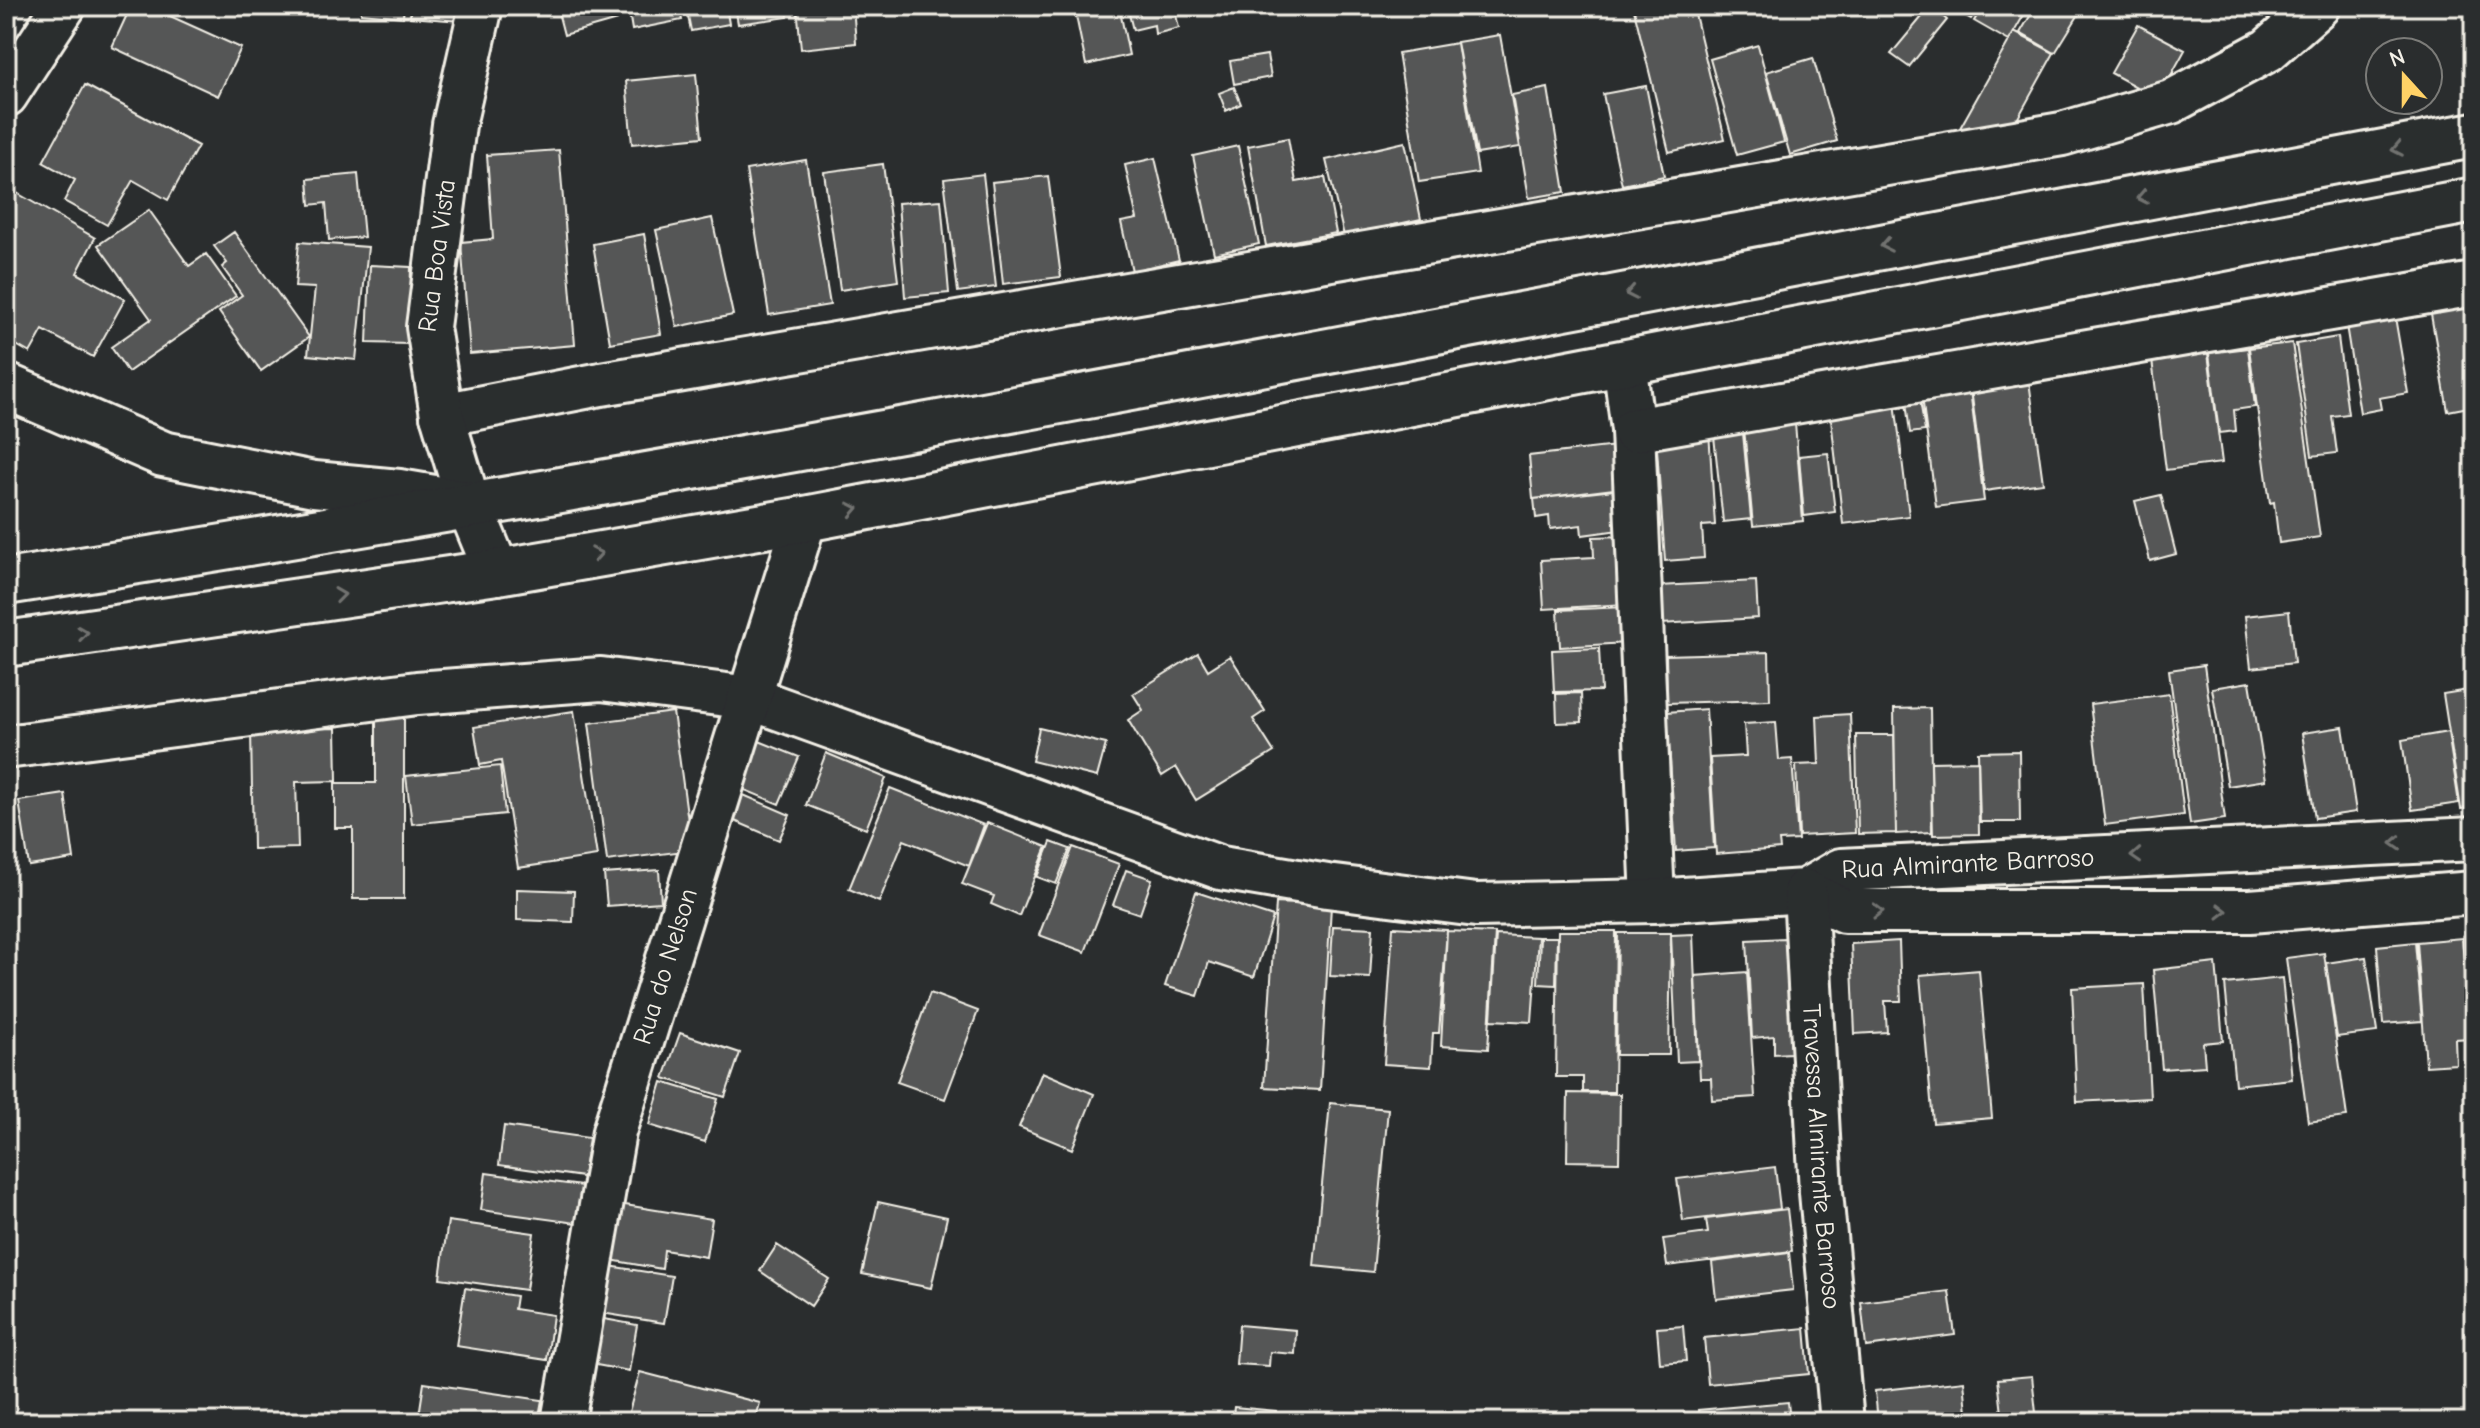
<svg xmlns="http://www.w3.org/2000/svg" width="2480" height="1428" font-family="'Comic Neue',sans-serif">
  <rect width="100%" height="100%" fill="#2a2d2e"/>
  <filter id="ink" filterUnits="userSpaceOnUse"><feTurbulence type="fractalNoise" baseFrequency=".0125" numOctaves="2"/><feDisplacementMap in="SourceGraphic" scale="16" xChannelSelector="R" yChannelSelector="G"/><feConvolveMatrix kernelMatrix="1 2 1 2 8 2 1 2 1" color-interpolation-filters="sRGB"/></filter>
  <g filter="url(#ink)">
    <path fill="#555756" stroke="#f4f1e8" stroke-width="2" d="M131,6H148L241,48L218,96L112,47Z
      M361,6H404L403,17L361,13Z
      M411,6H475L473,22L410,17Z
      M544,6H614L617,20L564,35L558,12L546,15Z
      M628,6H679L682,20L632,30Z
      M686,6H726L729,24L691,31Z
      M735,6H787L788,17L738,24Z
      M797,6H853L856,43L801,49Z
      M1074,6H1119L1129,55L1086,65Z
      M1127,6H1174L1179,28L1155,34L1154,25L1133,30Z
      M1633,6H1693L1725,139L1669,152Z
      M1931,6L1947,20L1909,67L1891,54Z
      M1947,6H1979L1971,19Z
      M1983,6H2029L2009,41L1974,21Z
      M2036,6H2084L2055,53L2020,33Z
      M2138,25L2185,50L2158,99L2111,73Z
      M2014,32L2054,53L2009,134L1960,128Z
      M1500,35L1520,147L1477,154L1457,42Z
      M1457,43L1478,173L1419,182L1398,53Z
      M1758,45L1784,142L1737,155L1710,59Z
      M1267,55L1271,77L1234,84L1230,61Z
      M1813,58L1837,141L1790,155L1766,72Z
      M696,74L702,137L632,144L626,81Z
      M85,85L198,146L168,200L133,180L107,225L64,201L75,180L43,162Z
      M1646,86L1664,176L1622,185L1603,94Z
      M1234,87L1241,104L1226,111L1219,93Z
      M1548,88L1565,192L1529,198L1512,95Z
      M1288,138L1296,182L1325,177L1336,233L1266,246L1248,146Z
      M1405,142L1421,219L1344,236L1326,160Z
      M1238,146L1259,244L1214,254L1193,156Z
      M559,150L575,345L470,354L461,242L493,239L487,155Z
      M1155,158L1179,260L1132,271L1121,222L1137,219L1125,165Z
      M806,160L830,305L769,315L746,170Z
      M883,164L898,281L840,290L824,172Z
      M358,174L364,237L329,240L326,203L310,205L308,179Z
      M983,174L996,287L958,292L944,179Z
      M1048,176L1061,277L1003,284L992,182Z
      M10,189L95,238L77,273L125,299L93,357L43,330L30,353L6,339V196Z
      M941,200L949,293L905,297L898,203Z
      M149,210L189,266L206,254L236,296L128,372L111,347L151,319L98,245Z
      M712,218L733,315L677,327L656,230Z
      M234,232L309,337L261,371L219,312L242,295L222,267L227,263L214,246Z
      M644,234L661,334L610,343L593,244Z
      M299,242L368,247L356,360L308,355L315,288L295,287Z
      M370,265L411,267L409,344L367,343Z
      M2474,302V406L2448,411L2430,309Z
      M2395,317L2408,393L2379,398L2381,409L2360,413L2346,325Z
      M2338,337L2348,414L2332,416L2337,453L2312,456L2296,344Z
      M2292,343L2320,537L2279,543L2274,502L2270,503L2249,348Z
      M2248,348L2255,407L2234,410L2236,431L2219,433L2209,353Z
      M2208,353L2222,463L2166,470L2152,360Z
      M2029,381L2043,483L1984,491L1971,389Z
      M1970,390L1984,501L1936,507L1922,396Z
      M1920,400L1925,431L1910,433L1906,402Z
      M1895,402L1909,516L1843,524L1830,410Z
      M1795,423L1803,521L1753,526L1744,428Z
      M1709,431L1715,525L1702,526L1704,558L1665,561L1656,435Z
      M1743,433L1751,519L1723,522L1714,436Z
      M1616,446L1622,488L1533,499L1529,456Z
      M1828,453L1835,512L1804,516L1799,456Z
      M1623,489L1627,529L1582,535L1581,525L1550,529L1549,516L1536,518L1534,499Z
      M2161,495L2176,554L2150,561L2135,501Z
      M1623,536L1627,604L1544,609L1541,560L1594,557L1593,537Z
      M1756,581L1758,618L1661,624L1659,586Z
      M1625,607L1626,643L1560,647L1558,610Z
      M2289,611L2294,663L2251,668L2245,616Z
      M1599,648L1601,691L1554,692L1552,650Z
      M1769,652L1770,700L1667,703L1666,655Z
      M1198,653L1208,670L1230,656L1265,711L1253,719L1274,752L1196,800L1176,767L1162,776L1128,720L1143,710L1133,694Z
      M2204,665L2225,819L2190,824L2169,670Z
      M2250,682L2266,780L2228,786L2212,688Z
      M2474,689V807L2461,809L2443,694Z
      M1581,693L1582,722L1557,723L1556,694Z
      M2169,694L2184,815L2105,825L2090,704Z
      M1930,708L1932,832L1896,834L1894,709Z
      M1706,709L1714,848L1676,851L1667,712Z
      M574,711L597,856L518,868L501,761L480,765L474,727Z
      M673,712L692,850L607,861L589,723Z
      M1850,714L1855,833L1799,836L1796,765L1819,764L1817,716Z
      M376,716H404V899H353V828H335V783H376Z
      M1776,722L1779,760L1792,759L1798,840L1779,841L1780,849L1716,854L1710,758L1746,756L1744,724Z
      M2343,727L2356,812L2315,818L2302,733Z
      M336,728L337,781L296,782L298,848L253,849L251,730Z
      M1039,728L1106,744L1097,777L1032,761Z
      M2448,732L2459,803L2412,810L2402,740Z
      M1856,735H1894L1896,833L1858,834Z
      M759,741L799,757L779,804L740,788Z
      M2019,751L2020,822H1980L1978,752Z
      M826,753L886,778L866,829L806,805Z
      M1978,761L1979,834L1933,835L1931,762Z
      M500,766L505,814L412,824L406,776Z
      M890,788L984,825L969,866L904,840L879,902L849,889Z
      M65,794L74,859L29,866L19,801Z
      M741,794L790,815L779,840L730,819Z
      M987,823L1047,847L1019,916L991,904L994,896L962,884Z
      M1051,842L1070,849L1056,884L1037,877Z
      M1073,847L1119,864L1085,952L1039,935Z
      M659,870L661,902L607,906L604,874Z
      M1126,870L1152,879L1140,914L1113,905Z
      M517,889L574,891L573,922L517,920Z
      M1196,892L1273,917L1254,977L1209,962L1198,996L1165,986Z
      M1276,903L1331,906L1320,1090L1264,1087Z
      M1333,926L1373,928L1370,978L1330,976Z
      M1393,927L1447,930L1439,1033H1433L1431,1067L1384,1064Z
      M1447,931L1495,933L1488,1049L1441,1046Z
      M1558,931H1616L1614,1092H1583V1077H1556Z
      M1618,933H1671L1669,1055H1616Z
      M1693,934L1698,1061L1677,1062L1671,935Z
      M2474,934V1022H2470L2464,935Z
      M1496,935L1538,937L1532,1022L1491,1020Z
      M1540,937H1557L1556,985L1538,984Z
      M1785,938L1791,1053L1774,1054V1036L1752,1038L1747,940Z
      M2462,938L2470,1038L2455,1039L2456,1064L2426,1066L2417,942Z
      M1899,941L1901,1001H1885L1887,1032L1855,1034L1851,944Z
      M2415,942L2422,1021L2383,1024L2377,946Z
      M2324,953L2347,1117L2308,1122L2286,958Z
      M2366,957L2377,1032L2337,1037L2326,963Z
      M2216,963L2223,1041L2203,1043L2205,1066L2162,1069L2153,970Z
      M1979,970L1992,1118L1933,1123L1920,975Z
      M1747,972L1755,1097L1712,1100L1711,1078H1700L1695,976Z
      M2282,978L2292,1079L2235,1085L2225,984Z
      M2144,984L2150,1098L2077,1102L2072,988Z
      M930,993L978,1011L945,1099L897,1082Z
      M680,1033L740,1053L725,1097L664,1078Z
      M1042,1072L1094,1094L1072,1149L1019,1127Z
      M662,1082L718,1099L705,1142L649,1125Z
      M1568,1093L1620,1094L1619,1162L1567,1161Z
      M1330,1103L1388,1109L1373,1272L1314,1266Z
      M504,1126L589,1138L583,1177L499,1165Z
      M1775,1167L1780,1209L1683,1221L1677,1179Z
      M486,1173L582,1186L576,1223L481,1210Z
      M878,1202L947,1217L931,1288L862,1274Z
      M619,1204L712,1219L706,1257L664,1250L662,1269L610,1260Z
      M1787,1209L1792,1251L1667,1266L1663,1239L1708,1233L1706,1219Z
      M448,1221L534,1233L526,1290L440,1278Z
      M777,1245L829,1279L811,1306L760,1271Z
      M1789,1252L1793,1290L1716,1299L1712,1262Z
      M609,1266L672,1276L664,1323L601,1313Z
      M465,1288L516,1296L514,1309L553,1315L547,1360L456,1346Z
      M1949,1291L1955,1335L1866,1347L1861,1302Z
      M599,1318L637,1325L629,1371L591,1364Z
      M1239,1325L1296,1330L1295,1354L1270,1352L1269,1366L1236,1364Z
      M1683,1326L1686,1361L1660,1363L1657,1328Z
      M1805,1328L1809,1374L1708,1384L1704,1338Z
      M640,1372L760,1403L755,1422L627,1419Z
      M2032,1376L2037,1422H2003L1998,1379Z
      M1964,1381L1968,1422H1878L1875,1391Z
      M424,1383L542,1400L538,1422H418Z
      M1788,1402L1790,1422H1699L1698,1410Z
      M1234,1407L1276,1411L1275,1422H1232Z"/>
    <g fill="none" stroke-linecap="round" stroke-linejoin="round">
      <defs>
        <g id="street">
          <path d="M6,95L64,6"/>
          <path d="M1624,362L1633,430L1653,901"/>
          <path d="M442,415L601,384L2062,134L2171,102L2268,50L2318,6"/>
          <path d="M1633,430L2474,284"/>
          <path id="s1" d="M469,504L442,415L428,327L454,125L481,6"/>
          <path id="s2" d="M6,747L417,693L601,679L750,698L1221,868L1327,886L1476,905L1653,901L1805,891L1841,870L2474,839"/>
          <path d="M1805,891L1844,911H2250L2474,893"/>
          <path id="s3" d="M1805,891L1821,1192L1842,1422"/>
          <path id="s4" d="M563,1422L614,1132L805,519"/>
        </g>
        <path id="secondary" d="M6,386L163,454L314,484L399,492L469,504L497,572"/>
        <path id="primary" d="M6,582C832,452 1652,289 2474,135
          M6,644L497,572L805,519L2474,200"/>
      </defs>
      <use href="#street" stroke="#f4f1e8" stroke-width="48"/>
      <use href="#secondary" stroke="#f4f1e8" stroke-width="50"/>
      <use href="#primary" stroke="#f4f1e8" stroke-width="50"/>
      <use href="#street" stroke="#2a2d2e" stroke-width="42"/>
      <use href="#secondary" stroke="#2a2d2e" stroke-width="44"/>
      <use href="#primary" stroke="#2a2d2e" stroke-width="44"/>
    </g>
    <defs><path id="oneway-chevron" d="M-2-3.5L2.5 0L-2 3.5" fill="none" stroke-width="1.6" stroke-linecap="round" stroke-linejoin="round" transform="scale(2)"/></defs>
    <g stroke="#71726f">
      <use href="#oneway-chevron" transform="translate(2397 149) rotate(169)"/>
      <use href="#oneway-chevron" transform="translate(2142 197) rotate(169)"/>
      <use href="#oneway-chevron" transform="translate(1886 245) rotate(169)"/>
      <use href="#oneway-chevron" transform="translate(1631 293) rotate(169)"/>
      <use href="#oneway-chevron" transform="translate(853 509) rotate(-11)"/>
      <use href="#oneway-chevron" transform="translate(597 554) rotate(-10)"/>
      <use href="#oneway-chevron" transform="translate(340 595) rotate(-8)"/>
      <use href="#oneway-chevron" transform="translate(83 633) rotate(-8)"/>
      <use href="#oneway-chevron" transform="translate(2396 843) rotate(177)"/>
      <use href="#oneway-chevron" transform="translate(2136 856) rotate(177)"/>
      <use href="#oneway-chevron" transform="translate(1878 911)"/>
      <use href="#oneway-chevron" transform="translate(2222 911)"/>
    </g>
  </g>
  <g text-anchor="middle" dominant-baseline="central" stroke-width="8" stroke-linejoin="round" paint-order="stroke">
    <g font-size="26" fill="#f4f1e8" stroke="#2a2d2e">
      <text stroke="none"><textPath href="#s1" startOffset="254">Rua Boa Vista</textPath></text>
      <text stroke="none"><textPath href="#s2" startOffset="2006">Rua Almirante Barroso</textPath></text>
      <text stroke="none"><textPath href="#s4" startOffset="468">Rua do Nelson</textPath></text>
      <text stroke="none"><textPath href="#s3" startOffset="266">Travessa Almirante Barroso</textPath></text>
    </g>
  </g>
  <rect width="2480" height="1428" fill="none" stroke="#2a2d2e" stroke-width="32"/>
  <rect x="16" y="16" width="2448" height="1396" fill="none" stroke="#f4f1e8" stroke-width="3" filter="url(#ink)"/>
  <g transform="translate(2404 76) rotate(339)"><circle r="38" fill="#2a2d2e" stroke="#7b7b78" stroke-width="2"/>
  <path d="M0-6L14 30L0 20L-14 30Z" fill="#ffd166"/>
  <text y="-12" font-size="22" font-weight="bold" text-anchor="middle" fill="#f4f1e8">N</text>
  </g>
</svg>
